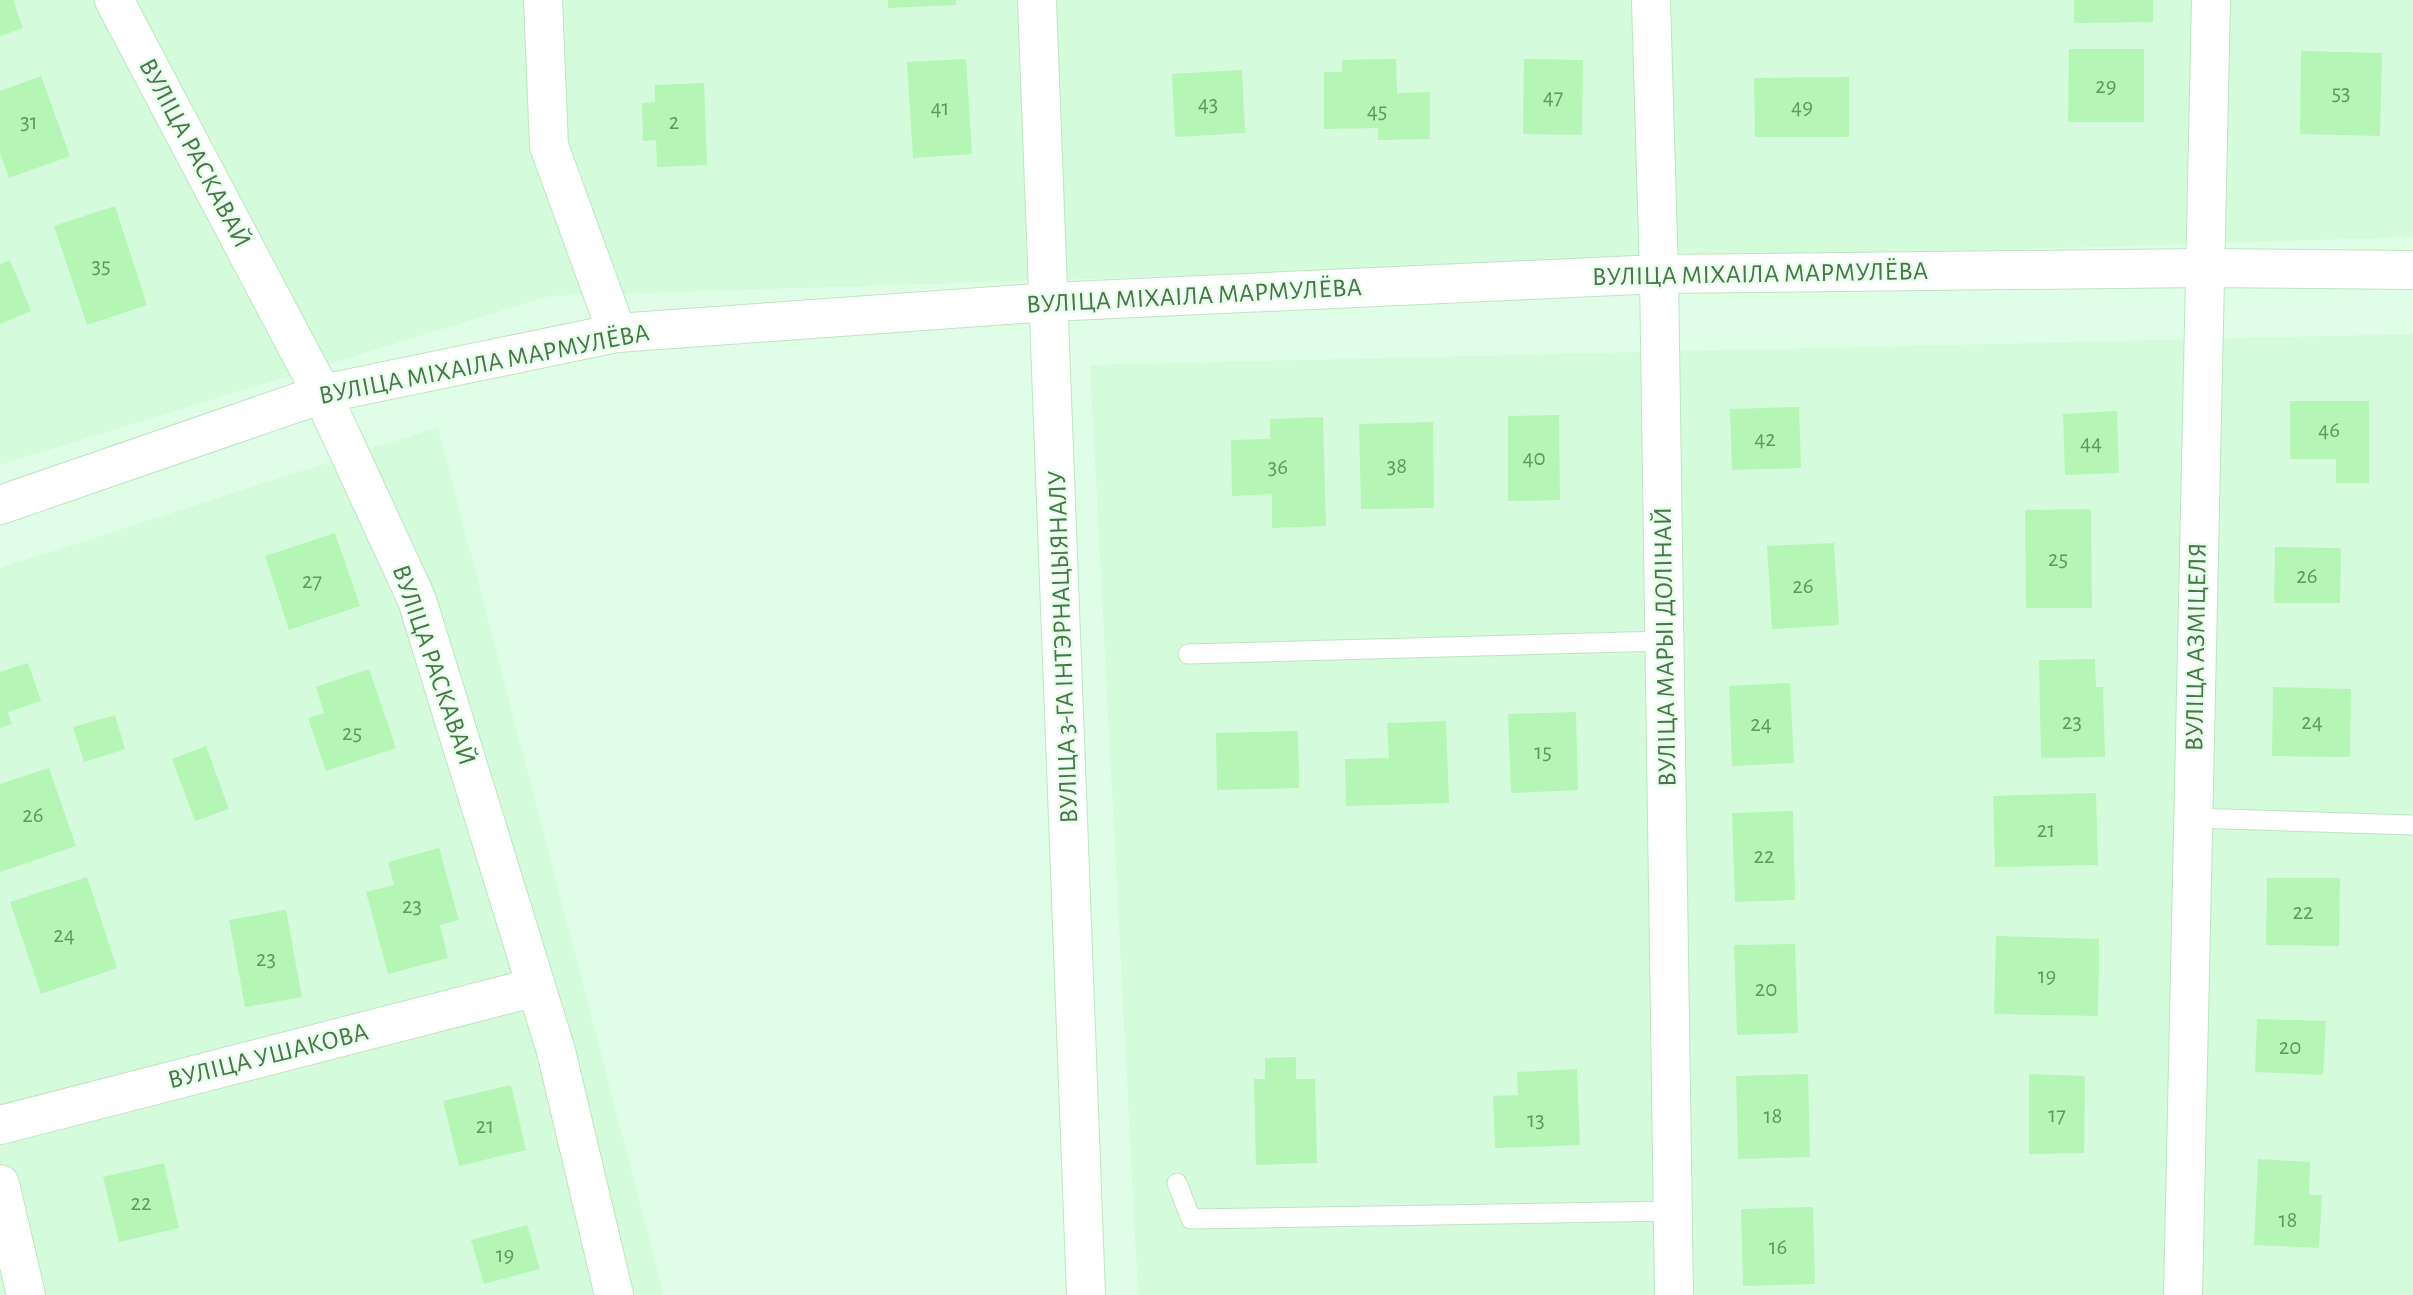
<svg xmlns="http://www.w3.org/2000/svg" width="2413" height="1295" font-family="'Alegreya Sans',sans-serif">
  <rect width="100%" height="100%" fill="#e0fee7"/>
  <path fill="#d4fbdb" d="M0,0H2413V237L550,296L0,465Z
    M2413,334V1295H1138L1090,365Z
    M438,427L664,1295H0V568Z"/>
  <path fill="#b5f6b6" d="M0,0H13L23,28L0,36Z
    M888,0H956V5L888,8Z
    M2074,0H2153V22L2074,23Z
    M2069,49H2144V122H2068Z
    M2301,51L2382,53L2380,136L2300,134Z
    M966,59L972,154L913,158L907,62Z
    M1396,59L1397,93L1430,92V139L1378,140V128L1324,129V72H1342V60Z
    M1524,59L1583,60L1582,135L1523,134Z
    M1242,70L1245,133L1175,137L1172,74Z
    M41,76L70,156L9,178L0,153V91Z
    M1849,77V137H1755L1754,78Z
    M704,83L707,165L657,167L656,140L643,141L642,103L655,102V85Z
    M115,206L147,305L87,325L54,226Z
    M10,260L31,311L0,324V264Z
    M2290,401H2369V483H2336V459H2290Z
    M1799,407L1801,468L1732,470L1730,409Z
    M2117,411L2119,473L2065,475L2063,414Z
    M1559,415L1560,500L1508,501V416Z
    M1323,417L1326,526L1272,528V494L1232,496L1231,440L1270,439V419Z
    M1433,422L1434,508L1361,509L1359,424Z
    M2091,509L2092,608H2026L2025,510Z
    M335,533L360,606L289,630L265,556Z
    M1834,543L1839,625L1772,629L1767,546Z
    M2275,547L2341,548L2340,603H2274Z
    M2095,659L2096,687H2103L2105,757L2041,758L2039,660Z
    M28,663L41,701L8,712L12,724L0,728V672Z
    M369,669L396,748L326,771L308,718L324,713L316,687Z
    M1790,683L1794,763L1732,766L1729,686Z
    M2273,687L2351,689L2350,757L2272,756Z
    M1576,712L1578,790L1511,793L1508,714Z
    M115,715L125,749L84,762L73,727Z
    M1446,721L1449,803L1346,806L1345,759L1389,758L1387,723Z
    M1298,731L1299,788L1217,790L1216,733Z
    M206,746L229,809L195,821L172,759Z
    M49,768L76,846L0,872V784Z
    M2096,793L2098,865L1995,867L1993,796Z
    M1793,811L1795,900L1735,902L1732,813Z
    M439,848L459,920L440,925L448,958L388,974L366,892L394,885L388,862Z
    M87,877L117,968L41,994L10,902Z
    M2267,878H2340L2339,946L2266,945Z
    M286,910L302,997L245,1007L229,920Z
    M1996,936L2099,939L2098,1016L1994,1014Z
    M1795,944L1798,1033L1737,1035L1734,945Z
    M2257,1019L2326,1021L2323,1075L2255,1072Z
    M1296,1057V1079H1315L1317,1163L1256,1165L1254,1079H1265V1058Z
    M1577,1069L1580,1145L1495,1148L1493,1096L1518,1095L1517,1072Z
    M1808,1074L1810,1157L1738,1159L1736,1076Z
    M2029,1074L2085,1076L2084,1153L2029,1154Z
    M511,1085L526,1150L459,1166L443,1101Z
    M2258,1159L2310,1162L2309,1195H2322L2319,1248L2254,1245Z
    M164,1163L179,1228L119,1242L103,1177Z
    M1813,1207L1815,1284L1743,1286L1741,1209Z
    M527,1225L540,1269L484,1284L471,1240Z"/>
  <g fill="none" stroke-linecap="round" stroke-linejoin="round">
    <defs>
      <path id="lane" d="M1188,654L1665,641
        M2193,818L2413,825
        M1177,1183L1191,1219L1673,1211"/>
      <path id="street" d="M114,0L322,394L417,600L556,1051L614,1295
        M543,0L549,146L617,333
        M1037,0L1086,1295
        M1651,0L1659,274L1674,1295
        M0,505L322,394L617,333L1050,302L1659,274L2204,268L2413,270
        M0,1125L536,987
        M0,1184L26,1295
        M2183,1295L2211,0"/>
    </defs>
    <use href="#lane" stroke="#bee5c1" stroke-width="21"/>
    <use href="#street" stroke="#bee5c1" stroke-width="40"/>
    <use href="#lane" stroke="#fff" stroke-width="19"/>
    <use href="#street" stroke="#fff" stroke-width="38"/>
  </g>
  <g text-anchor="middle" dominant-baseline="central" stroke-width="5" stroke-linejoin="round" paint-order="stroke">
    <g font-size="23" fill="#629761">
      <text x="2106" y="86">29</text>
      <text x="2341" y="93">53</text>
      <text x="1553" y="97">47</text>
      <text x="1208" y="104">43</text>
      <text x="1802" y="107">49</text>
      <text x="940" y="108">41</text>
      <text x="1377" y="111">45</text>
      <text x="29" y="122">31</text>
      <text x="674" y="122">2</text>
      <text x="101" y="266">35</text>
      <text x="2329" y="430">46</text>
      <text x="1765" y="439">42</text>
      <text x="2091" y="443">44</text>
      <text x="1534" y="458">40</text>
      <text x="1397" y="466">38</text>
      <text x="1278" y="467">36</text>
      <text x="2058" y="559">25</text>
      <text x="2307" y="576">26</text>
      <text x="312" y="581">27</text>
      <text x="1803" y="586">26</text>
      <text x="2072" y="722">23</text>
      <text x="2312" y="722">24</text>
      <text x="1761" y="724">24</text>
      <text x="352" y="733">25</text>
      <text x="1543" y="752">15</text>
      <text x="33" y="815">26</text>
      <text x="2046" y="830">21</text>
      <text x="1764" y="856">22</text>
      <text x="412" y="906">23</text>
      <text x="2303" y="912">22</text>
      <text x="64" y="935">24</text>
      <text x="266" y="959">23</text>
      <text x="2047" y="976">19</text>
      <text x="1766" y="989">20</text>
      <text x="2290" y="1047">20</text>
      <text x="2057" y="1115">17</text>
      <text x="1773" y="1116">18</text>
      <text x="1536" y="1120">13</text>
      <text x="485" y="1126">21</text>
      <text x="141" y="1203">22</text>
      <text x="2288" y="1220">18</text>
      <text x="1778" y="1247">16</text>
      <text x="505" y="1255">19</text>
    </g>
    <g font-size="26" fill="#477745" stroke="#e9ffee">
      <text transform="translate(195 153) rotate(62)">ВУЛІЦА РАСКАВАЙ</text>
      <text transform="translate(1760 274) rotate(-1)">ВУЛІЦА МІХАІЛА МАРМУЛЁВА</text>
      <text transform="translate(1194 296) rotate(-3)">ВУЛІЦА МІХАІЛА МАРМУЛЁВА</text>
      <text transform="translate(484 364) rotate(-11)">ВУЛІЦА МІХАІЛА МАРМУЛЁВА</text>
      <text transform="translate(1063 647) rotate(-92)">ВУЛІЦА 3-ГА ІНТЭРНАЦЫЯНАЛУ</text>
      <text transform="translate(1665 647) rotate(-91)">ВУЛІЦА МАРЫІ ДОЛІНАЙ</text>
      <text transform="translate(2196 647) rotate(-89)">ВУЛІЦА АЗМІЦЕЛЯ</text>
      <text transform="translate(434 665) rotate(71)">ВУЛІЦА РАСКАВАЙ</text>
      <text transform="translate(268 1056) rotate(-14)">ВУЛІЦА УШАКОВА</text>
    </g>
  </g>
</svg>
